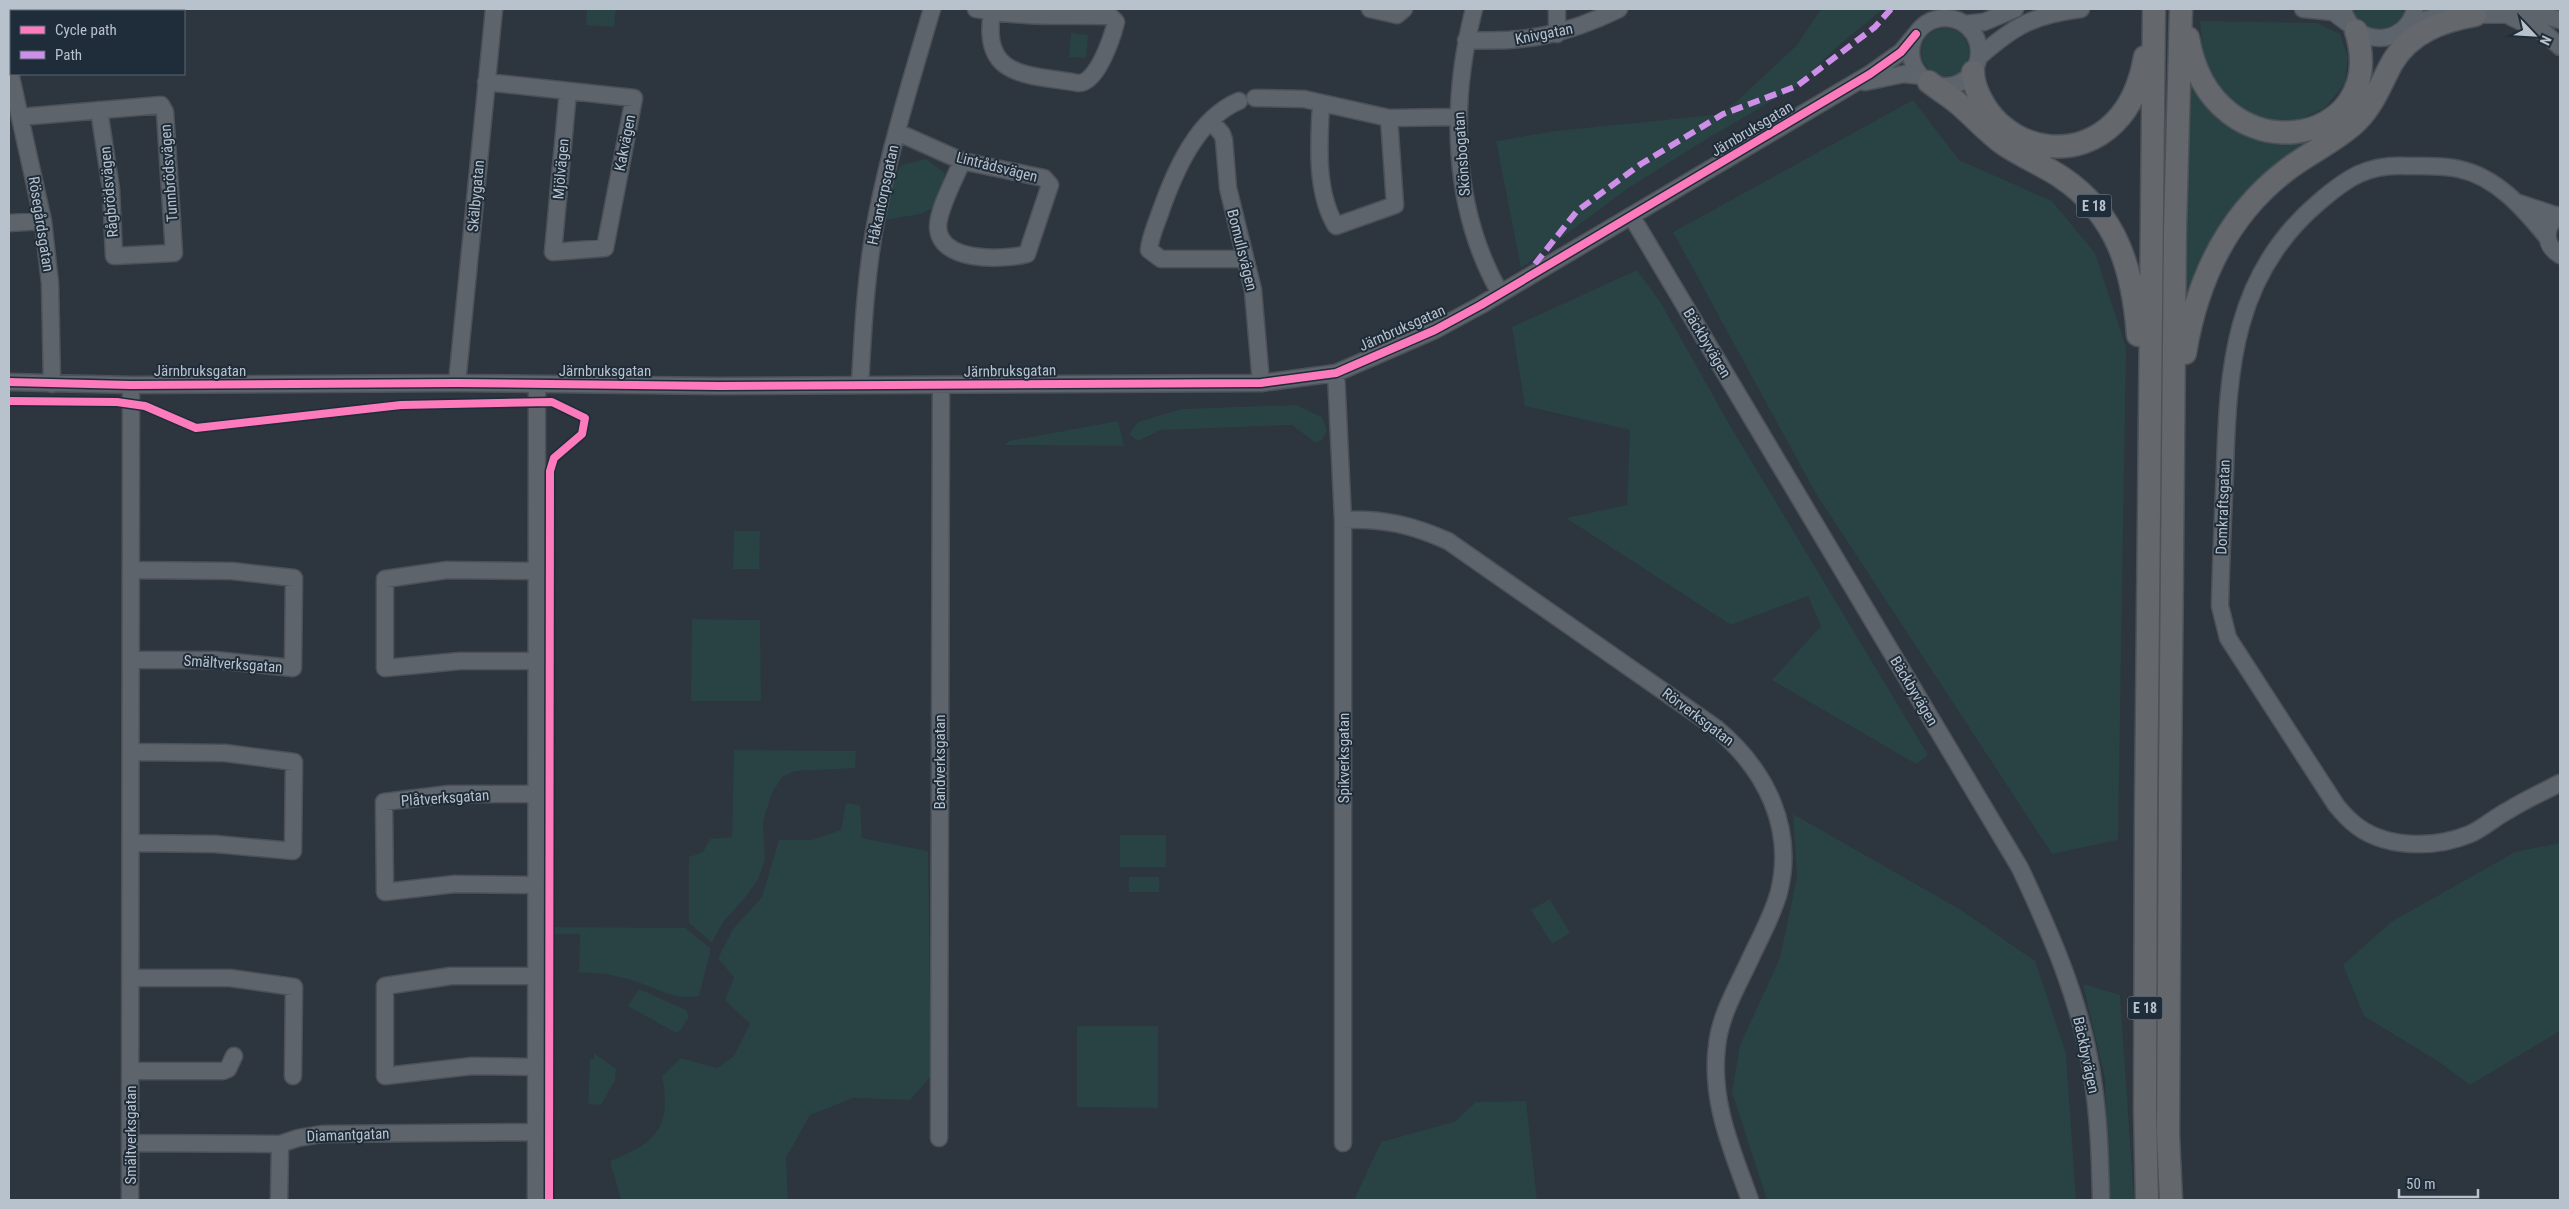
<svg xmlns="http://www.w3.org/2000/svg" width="2569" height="1209" font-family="'Roboto Condensed',sans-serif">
  <rect width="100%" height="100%" fill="#2d353e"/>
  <path fill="#294244" d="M587,9H616L614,27L586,25Z
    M1821,9H1883L1838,46L1797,86L1697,145L1627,189L1521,268L1496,141L1555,131L1723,114L1797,45Z
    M2352,9H2405C2397,35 2360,36 2352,9Z
    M2200,21L2317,23L2340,34L2348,57L2345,83L2325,108L2290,124L2252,117L2222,95L2208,70L2202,46Z
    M1921 52a24 24 0 1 1 48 0a24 24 0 1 1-48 0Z
    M1071,33L1088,35L1086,58L1069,57Z
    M2188,67L2227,123L2246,137L2268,143L2298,141L2367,76L2371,78L2356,108L2281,165L2184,316Z
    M1913,100L1959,160L2052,201L2095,253L2126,347L2118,840L2052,854L1815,492L1673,232Z
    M926,159L945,173L939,205L921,214L885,220L890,185L901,165Z
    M1637,270L1661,303L1729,424L1928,755L1916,764L1772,680L1821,626L1808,596L1731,625L1566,518L1627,505L1630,430L1525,406L1512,327Z
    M1296,405L1322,417L1327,430L1322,440L1316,443L1292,425L1161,430L1138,441L1129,434L1138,422L1181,409Z
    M1118,421L1124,446L1004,445L1009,441Z
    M734,531H760L759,569H733Z
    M692,619L760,620L761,701H691Z
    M734,750L856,751L855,768L795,771L782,777L772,793L763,821L765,860L758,880L743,900L723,922L712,943L689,923V857L703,852L710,839L732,837Z
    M846,803L860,805L862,838L928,851L931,1076L910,1100L853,1098L810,1115L786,1158L788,1200H621L610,1161C656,1143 672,1127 662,1076L681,1058L717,1068L734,1056L750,1024L725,1000L734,978L718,958L733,929L762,897L779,840H812L841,830Z
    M1793,814L1961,910L2035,961L2066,1054L2076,1200H1767L1732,1092L1740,1045L1780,958L1797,877Z
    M1120,835H1166V867H1120Z
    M2560,843V1031L2470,1085L2442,1064L2364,1016L2343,965L2391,922L2515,852Z
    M1129,877H1159V892H1129Z
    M1550,899L1570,933L1552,944L1531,910Z
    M551,927L686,928L711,949L699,996C673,1000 664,991 640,983C620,976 600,972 579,973L580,934H551Z
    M2083,984L2120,995L2134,1200H2109L2105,1079Z
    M639,989L686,1010L689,1017L680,1031L676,1033L628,1006Z
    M1077,1026H1158V1108L1077,1107Z
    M594,1053L616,1069L615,1080L601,1105L588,1104L590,1059H594Z
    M1526,1101L1537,1200H1354L1381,1142L1454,1122L1476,1102Z"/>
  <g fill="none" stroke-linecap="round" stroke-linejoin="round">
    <defs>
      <path id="minor" d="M976,9C1020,18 1066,15 1110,16L1116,22C1112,38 1097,84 1078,83C1028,74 981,79 992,12
        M1370,9L1397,15L1404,9
        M1474,9C1450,103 1451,207 1500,293
        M1557,9V34
        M2303,9L2333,12L2349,24
        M2343,9C2352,47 2406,48 2415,9
        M2511,17L2545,33L2560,47
        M1911 52a34 34 0 1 1 68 0a34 34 0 1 1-68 0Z
        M1964,24L1984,22L2015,9
        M2409,24L2443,15H2459L2538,14L2560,20
        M1466,40C1524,43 1566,35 1619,9
        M1979,57C2015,25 2034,15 2081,9
        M9,68L43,221L50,283L52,384
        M486,82L634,98L605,248L553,252L568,91
        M1865,82L1904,74L1921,76
        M1255,98L1304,99L1389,118L1457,117
        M1239,101C1197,118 1174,173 1160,213C1156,225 1150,237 1149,250L1161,259H1245
        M1321,103C1319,142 1315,192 1336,226L1395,205L1389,118
        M20,117L161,105L165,112L174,253L114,256L111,189L99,110
        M1211,121L1222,134L1224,140L1228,188L1253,290L1261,383
        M897,132L962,161L1044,178L1050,185L1027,254C1003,260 938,263 938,226C939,207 955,179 962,161
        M2519,203L2558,216
        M2560,215C2544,225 2543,245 2560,255
        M1632,217L2020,868C2051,934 2081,1002 2092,1075C2099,1117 2100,1158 2101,1200
        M9,223L43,221
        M2547,237C2524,209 2497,177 2459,169C2442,165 2424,166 2407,166C2368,164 2348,177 2319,202C2234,274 2228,366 2225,470C2223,515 2221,560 2220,606L2228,638L2336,805C2341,811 2346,817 2352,822C2382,849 2434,849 2470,834C2484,828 2495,817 2509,810C2525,800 2543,792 2560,783
        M1336,373L1343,520V1143
        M9,382L131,385L457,383L719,386L1261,383L1336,373L1435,330L1481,305L1870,74L1901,52L1916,34
        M457,383L494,9
        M860,385C863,328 866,271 877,215C891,145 912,77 932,9
        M1343,520C1383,518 1412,525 1448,541L1716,728C1765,769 1795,827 1779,892C1773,914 1762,934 1752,955C1739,984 1720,1014 1717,1046C1710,1101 1732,1150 1750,1200
        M131,660H215L293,668L294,578L232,571L131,570
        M537,661H460L385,668V579L447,570L537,571
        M131,752L225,753L294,762L293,851L215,844L131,843
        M537,885L455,884L385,892L384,802L449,794H538
        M131,978H230L294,987L293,1076
        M536,1067L472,1066L385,1076V986L451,976H537
        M131,1071H223L228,1069L234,1056
        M939,1138L941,386
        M131,1143L280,1144L298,1138L322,1134L536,1132
        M130,1200L131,385
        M279,1200L280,1144
        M536,1200L537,384"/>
      <path id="highway" d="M2188,38C2212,179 2393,150 2356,31
        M1973,72C1973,86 1980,99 1988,111C2018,152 2078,160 2115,122C2132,105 2141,80 2145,57
        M1929,82C1939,90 1950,96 1960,105C1975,118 1989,134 2005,145C2023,157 2043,165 2061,177C2118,215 2133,271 2138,335
        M2185,353C2197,280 2228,214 2288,169C2310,152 2338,140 2357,121C2374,104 2381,83 2392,63C2410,32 2442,21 2475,15
        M2147,1200L2145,1109L2146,815L2154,9
        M2171,1200L2168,1135L2170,781L2175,228L2181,9"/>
    </defs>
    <use href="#minor" stroke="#4c5158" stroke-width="19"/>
    <use href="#highway" stroke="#4a5159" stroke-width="25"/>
    <use href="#minor" stroke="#5e646b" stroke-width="16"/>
    <use href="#highway" stroke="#64676b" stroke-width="22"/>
    <path stroke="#ce8fe9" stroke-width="6" stroke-dasharray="12 6" stroke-linecap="butt" d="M1535,264L1577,211L1641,164L1723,114L1797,86L1875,27L1891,9"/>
    <defs>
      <path id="cycleway" d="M9,382L131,385L457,383L719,386L1261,383L1336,373L1435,330L1481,305L1870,74L1901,52L1916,34
        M9,401L117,402L145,406L196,428L401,405L552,402L585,418L582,434L554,458L550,471L549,1200"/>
    </defs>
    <use href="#cycleway" stroke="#1f2c39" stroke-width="11"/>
    <use href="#cycleway" stroke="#fd7abc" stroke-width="8"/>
  </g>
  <g text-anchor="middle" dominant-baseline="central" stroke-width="4" stroke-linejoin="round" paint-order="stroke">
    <g fill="#1f2c39" stroke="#8a95a1" stroke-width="1">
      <rect x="2076.5" y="194.5" width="35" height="23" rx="4"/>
      <rect x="2127.5" y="996.5" width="35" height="23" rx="4"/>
    </g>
    <g font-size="14" font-weight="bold" fill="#b8c2cd">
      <text x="2094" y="206">E 18</text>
      <text x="2145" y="1008">E 18</text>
    </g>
    <g font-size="15" fill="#b8c2cd" stroke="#1f2c39">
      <text transform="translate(1544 34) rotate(-11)">Knivgatan</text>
      <text transform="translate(1752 129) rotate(-31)">Järnbruksgatan</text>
      <text transform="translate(625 143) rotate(-79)">Kakvägen</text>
      <text transform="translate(1462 154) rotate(-94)">Skönsbogatan</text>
      <text transform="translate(997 167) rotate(14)">Lintrådsvägen</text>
      <text transform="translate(561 169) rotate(-85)">Mjölvägen</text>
      <text transform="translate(169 173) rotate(-94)">Tunnbrödsvägen</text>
      <text transform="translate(109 192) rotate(-95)">Rågbrödsvägen</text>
      <text transform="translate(883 195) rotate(-78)">Håkantorpsgatan</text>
      <text transform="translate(476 196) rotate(-85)">Skälbygatan</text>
      <text transform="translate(41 224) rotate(81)">Rösegårdsgatan</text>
      <text transform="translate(1242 250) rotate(76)">Bomullsvägen</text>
      <text transform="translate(1402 328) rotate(-24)">Järnbruksgatan</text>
      <text transform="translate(1707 343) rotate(59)">Bäckbyvägen</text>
      <text x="200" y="371">Järnbruksgatan</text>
      <text x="605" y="371">Järnbruksgatan</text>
      <text transform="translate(1010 371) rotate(-1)">Järnbruksgatan</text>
      <text transform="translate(2223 507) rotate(-88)">Domkraftsgatan</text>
      <text transform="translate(233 664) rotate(4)">Smältverksgatan</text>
      <text transform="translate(1914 691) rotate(59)">Bäckbyvägen</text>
      <text transform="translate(1698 717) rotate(37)">Rörverksgatan</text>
      <text transform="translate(1344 758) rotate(-90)">Spikverksgatan</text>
      <text transform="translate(940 762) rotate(-90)">Bandverksgatan</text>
      <text transform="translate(445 798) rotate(-4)">Plåtverksgatan</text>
      <text transform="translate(2086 1055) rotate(78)">Bäckbyvägen</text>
      <text transform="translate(131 1135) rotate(-90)">Smältverksgatan</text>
      <text transform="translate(348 1135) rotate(-2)">Diamantgatan</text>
    </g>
  </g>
  <rect width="2569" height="1209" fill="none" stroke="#b8c2cd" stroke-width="20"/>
  <rect x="10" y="10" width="175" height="65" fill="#1f2c39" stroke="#5c6874"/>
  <rect x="20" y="26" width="25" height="8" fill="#fd7abc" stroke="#5c6874"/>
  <text x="55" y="35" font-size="15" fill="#b8c2cd">Cycle path</text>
  <rect x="20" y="51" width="25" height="8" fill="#ce8fe9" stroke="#5c6874"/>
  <text x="55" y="60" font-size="15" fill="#b8c2cd">Path</text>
  <g transform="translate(2534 35) rotate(115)" stroke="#1f2c39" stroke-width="4" paint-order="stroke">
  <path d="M0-4L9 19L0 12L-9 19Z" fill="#b8c2cd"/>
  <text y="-8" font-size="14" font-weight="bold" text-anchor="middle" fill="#b8c2cd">N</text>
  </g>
  <path d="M2399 1189v8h79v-8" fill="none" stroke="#b8c2cd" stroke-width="2.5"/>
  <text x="2406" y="1189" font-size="15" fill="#b8c2cd" stroke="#1f2c39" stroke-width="4" paint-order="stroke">50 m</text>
</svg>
